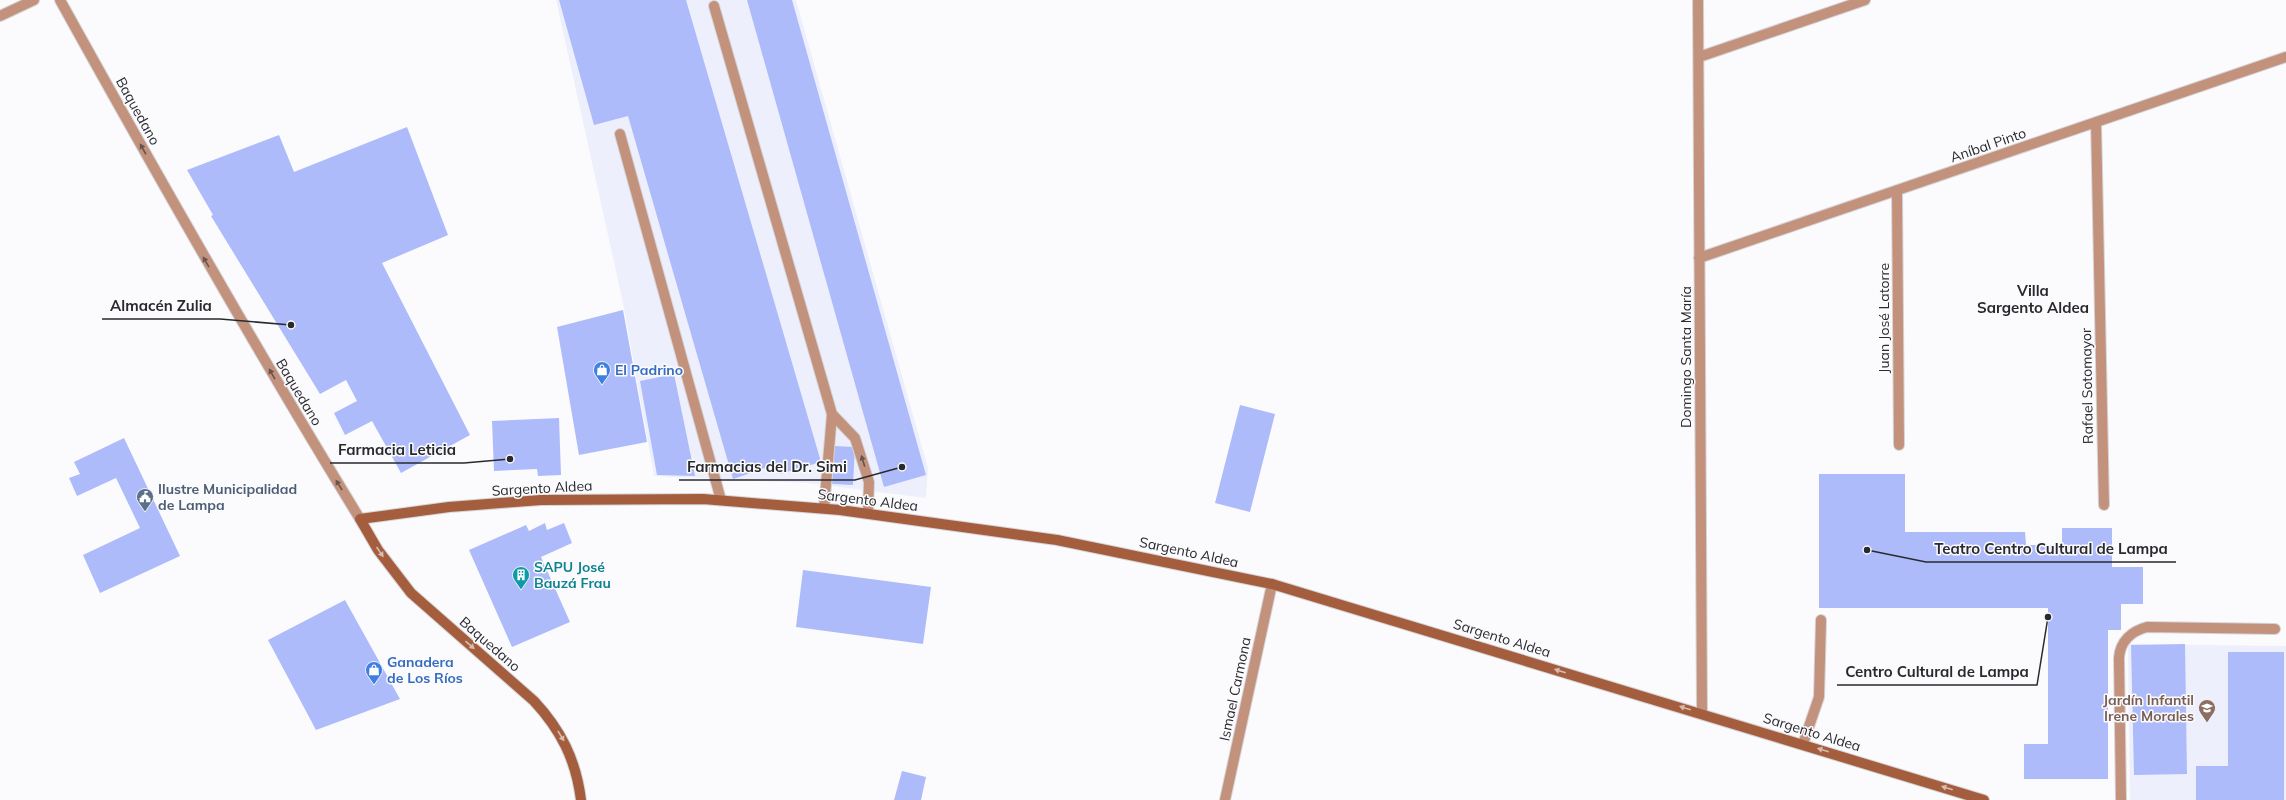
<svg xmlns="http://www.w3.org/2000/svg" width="2286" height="800" font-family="Mulish,sans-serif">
  <rect width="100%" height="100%" fill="#fbfbfe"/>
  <path fill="#edf0fc" d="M556,0H796L928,468L926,498L807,483L654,476L623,303Z
    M2128,644L2286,646V800H2130Z"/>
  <path fill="#adbbfa" d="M559,0H686L821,462L780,474L777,464L733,479L628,116L594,125Z
    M747,0H792L926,475L884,487Z
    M407,127L448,235L382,263L470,435L401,473L372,421L345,435L334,413L357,401L346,380L320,394L211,216L213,215L187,170L279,135L294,172Z
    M623,310L647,442L579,455L557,327Z
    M674,374L695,476L657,475L640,381Z
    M1240,405L1275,414L1250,512L1215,503Z
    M559,418L561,475L538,476L537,469L494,471L492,421Z
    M124,438L180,556L100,593L83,555L140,528L116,478L77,496L69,478L80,474L74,462Z
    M834,446L855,447L853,485L832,484Z
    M1819,474H1905V532H2025L2026,545H2062V528H2112V567H2143V604H2121V630H2108V779H2024V744H2048V608H1819Z
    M545,523L547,530L564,523L572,543L541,557L570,622L512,647L469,550L526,525L529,531Z
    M803,570L931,587L923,644L796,627Z
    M345,600L400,699L316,730L268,640Z
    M2185,644L2187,774L2134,775L2131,645Z
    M2228,652H2284V800H2196V766H2228Z
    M902,771L926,777L921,800H894Z"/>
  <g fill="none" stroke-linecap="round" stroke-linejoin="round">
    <defs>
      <path id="service" d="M714,6L832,414L824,508
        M0,16L34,0
        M620,134L721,500
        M832,414L855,438L869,482L868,513
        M1803,744L1819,697L1821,620
        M2121,800L2119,658C2120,641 2132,631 2147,627L2275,629"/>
      <path id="minor" d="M1698,0L1702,713
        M1699,57L1865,0
        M2096,122L2104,505
        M1897,191L1899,445
        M1699,258L2286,57
        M1225,800L1272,584"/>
      <path id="tertiary" d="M60,0C157,175 255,348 360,519"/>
      <path id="secondary" d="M581,800C576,760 561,730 534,701L411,593L378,550L360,519L449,507L541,500L703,499L840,510L1057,540L1272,584L1984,800"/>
    </defs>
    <use href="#service" stroke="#d5d5d9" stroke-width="12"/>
    <use href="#minor" stroke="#d5d5d9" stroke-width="12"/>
    <use href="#tertiary" stroke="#d5d5d9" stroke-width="12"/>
    <use href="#secondary" stroke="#d5d5d9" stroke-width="12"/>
    <use href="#service" stroke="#c3927c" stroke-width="10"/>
    <use href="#minor" stroke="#c3927c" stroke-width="10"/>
    <use href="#tertiary" stroke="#c3927c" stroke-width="10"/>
    <use href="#secondary" stroke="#a45e3d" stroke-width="10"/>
  </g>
  <defs><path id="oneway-solid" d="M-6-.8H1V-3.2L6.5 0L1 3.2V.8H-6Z"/></defs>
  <g fill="#67544d">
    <use href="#oneway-solid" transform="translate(143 149) rotate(-119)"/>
    <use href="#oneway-solid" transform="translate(206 262) rotate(-120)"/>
    <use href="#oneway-solid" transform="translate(272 374) rotate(-120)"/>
    <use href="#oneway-solid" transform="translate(863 461) rotate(-107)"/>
    <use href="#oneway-solid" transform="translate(339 485) rotate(-122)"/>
  </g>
  <g fill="#d8bcb1">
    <use href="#oneway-solid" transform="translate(380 552) rotate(56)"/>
    <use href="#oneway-solid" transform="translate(470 645) rotate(41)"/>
    <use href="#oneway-solid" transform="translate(1560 671) rotate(-163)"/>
    <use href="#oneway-solid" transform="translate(1685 708) rotate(-163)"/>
    <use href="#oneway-solid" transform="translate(561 736) rotate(59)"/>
    <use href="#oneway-solid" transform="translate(1823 750) rotate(-163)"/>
    <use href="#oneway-solid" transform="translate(1947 788) rotate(-162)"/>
  </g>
  <defs>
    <symbol id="shop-pin" viewBox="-11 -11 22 30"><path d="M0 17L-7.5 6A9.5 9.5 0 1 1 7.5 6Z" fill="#3f7fe0" stroke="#fbfbfe"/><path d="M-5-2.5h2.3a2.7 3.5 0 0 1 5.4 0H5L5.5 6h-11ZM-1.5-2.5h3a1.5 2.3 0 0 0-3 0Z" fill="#fff"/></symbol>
    <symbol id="civic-pin" viewBox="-11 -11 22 30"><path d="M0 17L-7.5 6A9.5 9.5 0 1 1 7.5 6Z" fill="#5c6f8a" stroke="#fbfbfe"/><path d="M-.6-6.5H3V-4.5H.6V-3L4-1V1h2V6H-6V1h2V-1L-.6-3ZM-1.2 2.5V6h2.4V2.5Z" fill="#fff"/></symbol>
    <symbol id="building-pin" viewBox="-11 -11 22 30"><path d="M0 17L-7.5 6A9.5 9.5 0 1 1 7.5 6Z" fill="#0f9aa8" stroke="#fbfbfe"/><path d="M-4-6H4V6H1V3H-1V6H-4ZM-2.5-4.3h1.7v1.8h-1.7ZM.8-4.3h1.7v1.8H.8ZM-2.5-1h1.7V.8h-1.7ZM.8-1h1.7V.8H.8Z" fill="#fff"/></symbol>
    <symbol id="school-pin" viewBox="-11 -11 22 30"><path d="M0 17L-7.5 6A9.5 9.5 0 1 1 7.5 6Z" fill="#8d6e63" stroke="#fbfbfe"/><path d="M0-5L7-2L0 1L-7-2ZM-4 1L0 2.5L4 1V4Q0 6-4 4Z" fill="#fff"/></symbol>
  </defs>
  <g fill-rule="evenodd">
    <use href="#shop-pin" x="592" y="360" width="20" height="27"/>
    <use href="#civic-pin" x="135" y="487" width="20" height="27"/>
    <use href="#building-pin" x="511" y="565" width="20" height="27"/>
    <use href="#shop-pin" x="364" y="660" width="20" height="27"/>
    <use href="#school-pin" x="2197" y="698" width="20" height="27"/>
  </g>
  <g text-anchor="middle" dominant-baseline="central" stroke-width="3" stroke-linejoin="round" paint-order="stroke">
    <g font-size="14" fill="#292a2e" stroke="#fbfbfe">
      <text transform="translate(138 111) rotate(61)">Baquedano</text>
      <text transform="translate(1988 145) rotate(-19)">Aníbal Pinto</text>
      <text transform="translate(1884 318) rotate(-90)">Juan José Latorre</text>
      <text transform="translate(1686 357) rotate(-90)">Domingo Santa María</text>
      <text transform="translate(2087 386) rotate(-91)">Rafael Sotomayor</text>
      <text transform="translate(299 392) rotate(59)">Baquedano</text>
      <text transform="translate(542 488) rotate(-3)">Sargento Aldea</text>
      <text transform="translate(868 500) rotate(7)">Sargento Aldea</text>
      <text transform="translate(1189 552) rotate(12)">Sargento Aldea</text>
      <text transform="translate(1502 638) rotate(17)">Sargento Aldea</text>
      <text transform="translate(490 644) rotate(41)">Baquedano</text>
      <text transform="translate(1235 689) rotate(-78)">Ismael Carmona</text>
      <text transform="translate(1812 732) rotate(17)">Sargento Aldea</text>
    </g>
    <g font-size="14" font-weight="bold" fill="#366cbe" stroke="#fbfbfe" text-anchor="start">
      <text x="615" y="370">El Padrino</text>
      <text x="387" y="662">Ganadera<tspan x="387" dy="16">de Los Ríos</tspan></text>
    </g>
    <g font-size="14" font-weight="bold" fill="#4e5e75" stroke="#fbfbfe" text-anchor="start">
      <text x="158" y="489">Ilustre Municipalidad<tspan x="158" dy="16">de Lampa</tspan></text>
    </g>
    <g font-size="14" font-weight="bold" fill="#0d838f" stroke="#fbfbfe" text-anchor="start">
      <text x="534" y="567">SAPU José<tspan x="534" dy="16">Bauzá Frau</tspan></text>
    </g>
    <g font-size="14" font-weight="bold" fill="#785e54" stroke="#fbfbfe" text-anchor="end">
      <text x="2194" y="700">Jardín Infantil<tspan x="2194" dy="16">Irene Morales</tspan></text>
    </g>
    <g font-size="15" font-weight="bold" fill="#292a2e" stroke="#fbfbfe">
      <text x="2033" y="290">Villa<tspan x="2033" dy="17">Sargento Aldea</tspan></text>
    </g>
  </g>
  <path fill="none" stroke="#292a2e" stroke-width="1.5" d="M291 325L220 319H102M510 459L464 463H330M902 467L855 480H679M1867 550L1926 562H2176M2048 617L2037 685H1837"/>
  <g fill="#292a2e" stroke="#fbfbfe" stroke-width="1.5">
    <circle cx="291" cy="325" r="4"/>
    <circle cx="510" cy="459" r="4"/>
    <circle cx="902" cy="467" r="4"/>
    <circle cx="1867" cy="550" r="4"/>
    <circle cx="2048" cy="617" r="4"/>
  </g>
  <g font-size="15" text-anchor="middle" font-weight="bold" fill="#292a2e" stroke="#fbfbfe" stroke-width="3" stroke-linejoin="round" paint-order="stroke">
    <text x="161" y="311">Almacén Zulia</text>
    <text x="397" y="455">Farmacia Leticia</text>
    <text x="767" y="472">Farmacias del Dr. Simi</text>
    <text x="2051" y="554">Teatro Centro Cultural de Lampa</text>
    <text x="1937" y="677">Centro Cultural de Lampa</text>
  </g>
</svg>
